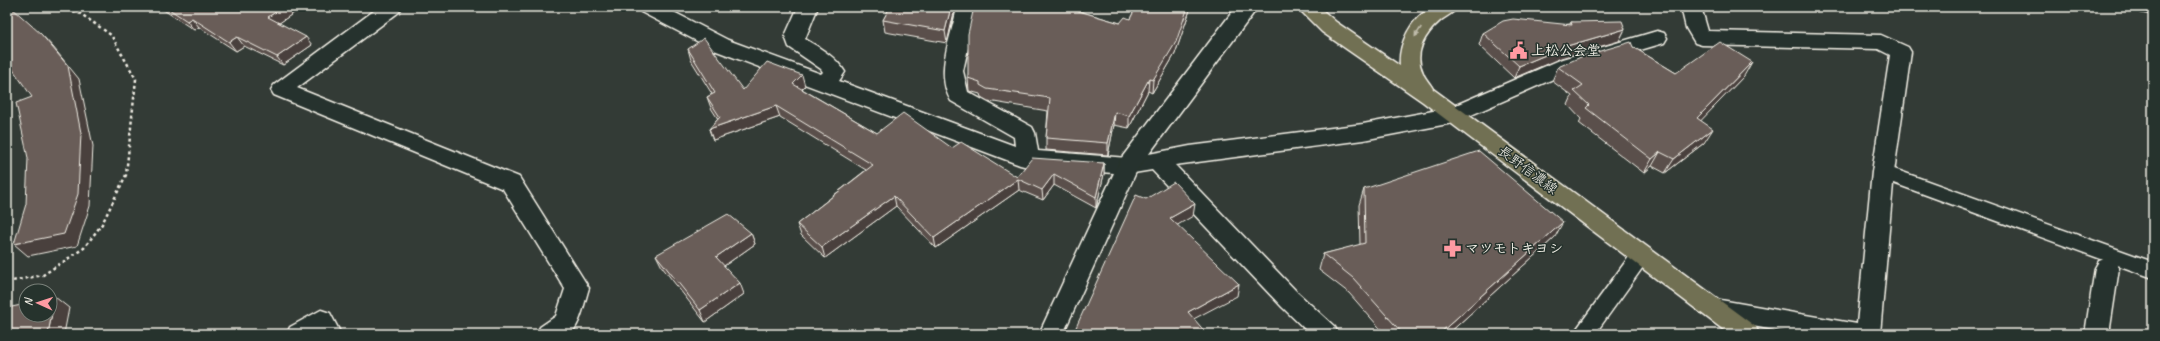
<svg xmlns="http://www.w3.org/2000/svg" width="2160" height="341" font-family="Caveat,'Klee One',sans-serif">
  <rect width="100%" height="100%" fill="#333b36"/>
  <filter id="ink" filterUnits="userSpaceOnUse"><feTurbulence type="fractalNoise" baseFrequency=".025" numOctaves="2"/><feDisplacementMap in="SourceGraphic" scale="8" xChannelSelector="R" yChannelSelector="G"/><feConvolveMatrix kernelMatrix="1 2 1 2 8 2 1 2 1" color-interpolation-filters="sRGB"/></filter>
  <g filter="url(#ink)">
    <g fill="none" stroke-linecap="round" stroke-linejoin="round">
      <defs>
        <path id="lane" d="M1883,165L2153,262V278L1877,177L1874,172L1877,167Z
          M1641,247L1648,250L1651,255L1648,260L1595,334H1573L1634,250Z"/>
        <path id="street" d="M379,7H402L399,12L297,88L519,177L589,288C585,299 580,329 569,334C560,337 546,334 537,334L540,327L556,316L565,289L503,189L274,95L271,90L274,85Z
          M638,7H664L728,40L821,74L823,72L821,69L789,47L785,36L798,7H818L805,39C820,48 836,57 845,72L839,81L1015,146L1014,137L951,101C935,74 950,40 956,12L952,7H973L976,11L963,71L968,92L1032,127L1035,133L1038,151L1128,158L1190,146L1363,124L1449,108L1562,59L1657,31L1664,33L1667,38L1664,43L1576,69L1453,123L1363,140L1175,165L1298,293L1335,327L1338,334H1310L1282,307L1152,170L1128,174L1028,167L1020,165L714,50L641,12Z
          M1681,7H1701L1708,31L1881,35L1908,47L1911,52L1894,172L1880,334H1796L1715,319L1706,316L1703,309L1706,302L1715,299L1857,324L1872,172L1890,55L1878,49L1702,45L1695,43L1686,28Z
          M2107,258L2115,261L2119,268L2109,334H2085L2095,268L2099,261Z
          M321,310L330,313L341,334H287L290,327Z"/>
        <path id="secondary" d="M1236,7H1258L1137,170L1063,334H1039L1120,160Z
          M2137,7H2153V14L2140,12Z"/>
        <path id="primary" d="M1297,7H1319L1336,22L1400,66C1398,45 1411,17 1432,8C1438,5 1450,7 1457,7C1453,14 1446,16 1440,21C1425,34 1413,53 1423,73C1425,79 1430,83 1433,89L1756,327L1759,334H1729L1423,102L1322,32Z"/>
      </defs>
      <use href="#lane" stroke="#f4f1e8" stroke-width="3"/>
      <use href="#street" stroke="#f4f1e8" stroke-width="3"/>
      <use href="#secondary" stroke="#f4f1e8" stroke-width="3"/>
      <use href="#primary" stroke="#f4f1e8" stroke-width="3"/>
      <path stroke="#f4f1e8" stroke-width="2.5" stroke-dasharray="3 3" stroke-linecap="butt" d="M7,282L43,275L84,248L102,224L126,175L136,79L111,35L81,14L65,7"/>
      <use href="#lane" fill="#26332d" fill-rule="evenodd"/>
      <use href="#street" fill="#26332d" fill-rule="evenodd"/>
      <use href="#secondary" fill="#26332d" fill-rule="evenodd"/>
      <use href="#primary" fill="#716f52" fill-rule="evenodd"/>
    </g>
    <path fill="#5a504c" stroke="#f4f1e8" d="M159,7H300L301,8L279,23L312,45L283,65L244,46L236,51L199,27L194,30Z
      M890,7H954V12L947,43L885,32L883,20Z
      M974,7H1065L1120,23L1130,19L1136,7H1191L1175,54L1152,93L1148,91L1129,128L1114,125L1108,155L1046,150V138L1048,111L988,101L981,97L980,94L969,91L968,78Z
      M1571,22L1625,29L1619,41L1561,58L1514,78L1479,45L1483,33L1570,24Z
      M1633,47L1676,73L1744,76L1700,121L1704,143L1665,173L1652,166L1644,173L1579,123L1581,119L1568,105L1572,96L1552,81L1558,67Z
      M688,49L743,90L805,86L802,89L877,133L952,148L1017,177L1104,163V174L1096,208L1054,185L1043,200L1019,190L936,248L896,206L825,258L801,235L797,224L866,170L780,117L713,140L709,129L718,119L711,108L707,97L712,94L691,60Z
      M1364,189L1555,237L1448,334H1385L1349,293L1319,270L1323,254L1360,245L1359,205Z
      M751,233L755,244L724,266L744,294L705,322L662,267L656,255Z"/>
    <path fill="#4a413e" stroke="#f4f1e8" d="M283,7H300L301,8L275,26L268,17Z
      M951,7H954V12L947,43L945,31Z
      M1188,7H1191L1175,54L1152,93L1153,80Z
      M192,18L199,27L194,30L187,21Z
      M1625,29L1619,41L1561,58L1514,78L1519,66L1567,46Z
      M41,34L53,47L79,79L93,146L90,206L77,246L28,256L14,244L81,133Z
      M237,37L244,46L236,51L229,42Z
      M306,37L312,45L283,65L277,57Z
      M1752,62L1744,76L1689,133L1697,118Z
      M802,75L805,86L796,95L793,84Z
      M1149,79L1148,91L1129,128V116Z
      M776,106L780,117L713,140L709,129Z
      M1115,112L1114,125L1108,155V143Z
      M1713,129L1704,143L1665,173L1674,159Z
      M1660,152L1652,166L1644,173L1652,159Z
      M1104,163V174L1096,208V197Z
      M1054,174V185L1043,200L1042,190Z
      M1018,179L1019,190L936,248L934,238Z
      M894,196L896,206L825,258L822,247Z
      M1195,204L1193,216L1169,230L1170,218Z
      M1563,222L1555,237L1448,334H1439Z
      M751,233L755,244L721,268L716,257Z
      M740,283L744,294L705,322L700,310Z
      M1239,284L1237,296L1186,323L1188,312Z
      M55,297L69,308L64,334H48Z"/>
    <path fill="#695d58" stroke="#f4f1e8" d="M7,7H11L41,34L68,66L81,133L78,194L64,234L14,244L26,204L28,158L16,103L32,97L7,61Z
      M166,7H283L268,17L306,37L277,57L237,37L229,42L192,18L187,21Z
      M890,7H951L945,31L883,20Z
      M974,7H1065L1120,23L1125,17L1130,19L1136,7H1188L1176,42L1153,80L1149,79L1129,116L1115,112L1108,143L1046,138L1050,98L987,89L980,85V82L968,78V34Z
      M1513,19L1572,25L1571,22L1622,21L1625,29L1567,46L1519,66L1483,33L1503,21Z
      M704,38L743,90L767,62L802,75L793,84L877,133L903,113L952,148L961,142L1017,177L1032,158L1104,163L1096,197L1054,174L1042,190L1018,179L934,238L894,196L822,247L797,224L873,165L776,106L709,129L720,117L707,97L715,93L688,49Z
      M1631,42L1633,47L1676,73L1720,42L1752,62L1697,118L1713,129L1674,159L1660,152L1652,159L1586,108L1589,105L1574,91L1583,85L1558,67L1583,56Z
      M1479,151L1563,222L1439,334H1403L1353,278L1323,254L1365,243L1364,189Z
      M1174,182L1195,204L1170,218L1239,284L1188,312L1207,334H1073L1136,195L1146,199Z
      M728,214L751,233L716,257L740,283L700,310L656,255Z
      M55,297L48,334H7V308L26,304V315H50V298Z"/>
    <defs><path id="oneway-solid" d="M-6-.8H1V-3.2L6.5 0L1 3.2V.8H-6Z"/></defs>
    <use fill="#c0bdac" href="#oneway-solid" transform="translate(1418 32) rotate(123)"/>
  </g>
  <defs>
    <symbol id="civic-bare" viewBox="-9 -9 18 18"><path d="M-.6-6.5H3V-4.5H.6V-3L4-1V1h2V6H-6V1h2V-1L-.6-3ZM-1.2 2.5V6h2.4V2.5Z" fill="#ff9aa2" stroke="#26332d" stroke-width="2.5" paint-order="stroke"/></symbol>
    <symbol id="pharmacy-bare" viewBox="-9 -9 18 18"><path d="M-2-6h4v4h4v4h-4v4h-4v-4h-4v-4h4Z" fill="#ff9aa2" stroke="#26332d" stroke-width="2.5" paint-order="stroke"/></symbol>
  </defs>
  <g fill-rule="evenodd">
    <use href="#civic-bare" x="1506" y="38" width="25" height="25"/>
    <use href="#pharmacy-bare" x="1440" y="236" width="25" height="25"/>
  </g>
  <g text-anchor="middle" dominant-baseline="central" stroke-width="3" stroke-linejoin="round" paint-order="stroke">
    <g font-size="14" font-weight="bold" fill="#f4f1e8" stroke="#26332d" text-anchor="start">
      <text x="1531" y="50">上松公会堂</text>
      <text x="1465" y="248">マツモトキヨシ</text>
    </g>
    <g font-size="14" fill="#f4f1e8" stroke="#26332d">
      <text transform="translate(1528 170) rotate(37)">長野信濃線</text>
    </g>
  </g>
  <rect width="2160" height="341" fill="none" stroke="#26332d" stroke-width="24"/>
  <rect x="12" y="12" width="2136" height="317" fill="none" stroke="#f4f1e8" stroke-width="1.5" filter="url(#ink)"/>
  <g transform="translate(38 303) rotate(273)"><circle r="19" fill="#26332d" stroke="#787f78"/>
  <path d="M0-3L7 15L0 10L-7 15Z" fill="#ff9aa2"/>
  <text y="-6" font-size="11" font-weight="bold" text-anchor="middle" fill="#f4f1e8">N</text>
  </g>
</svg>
